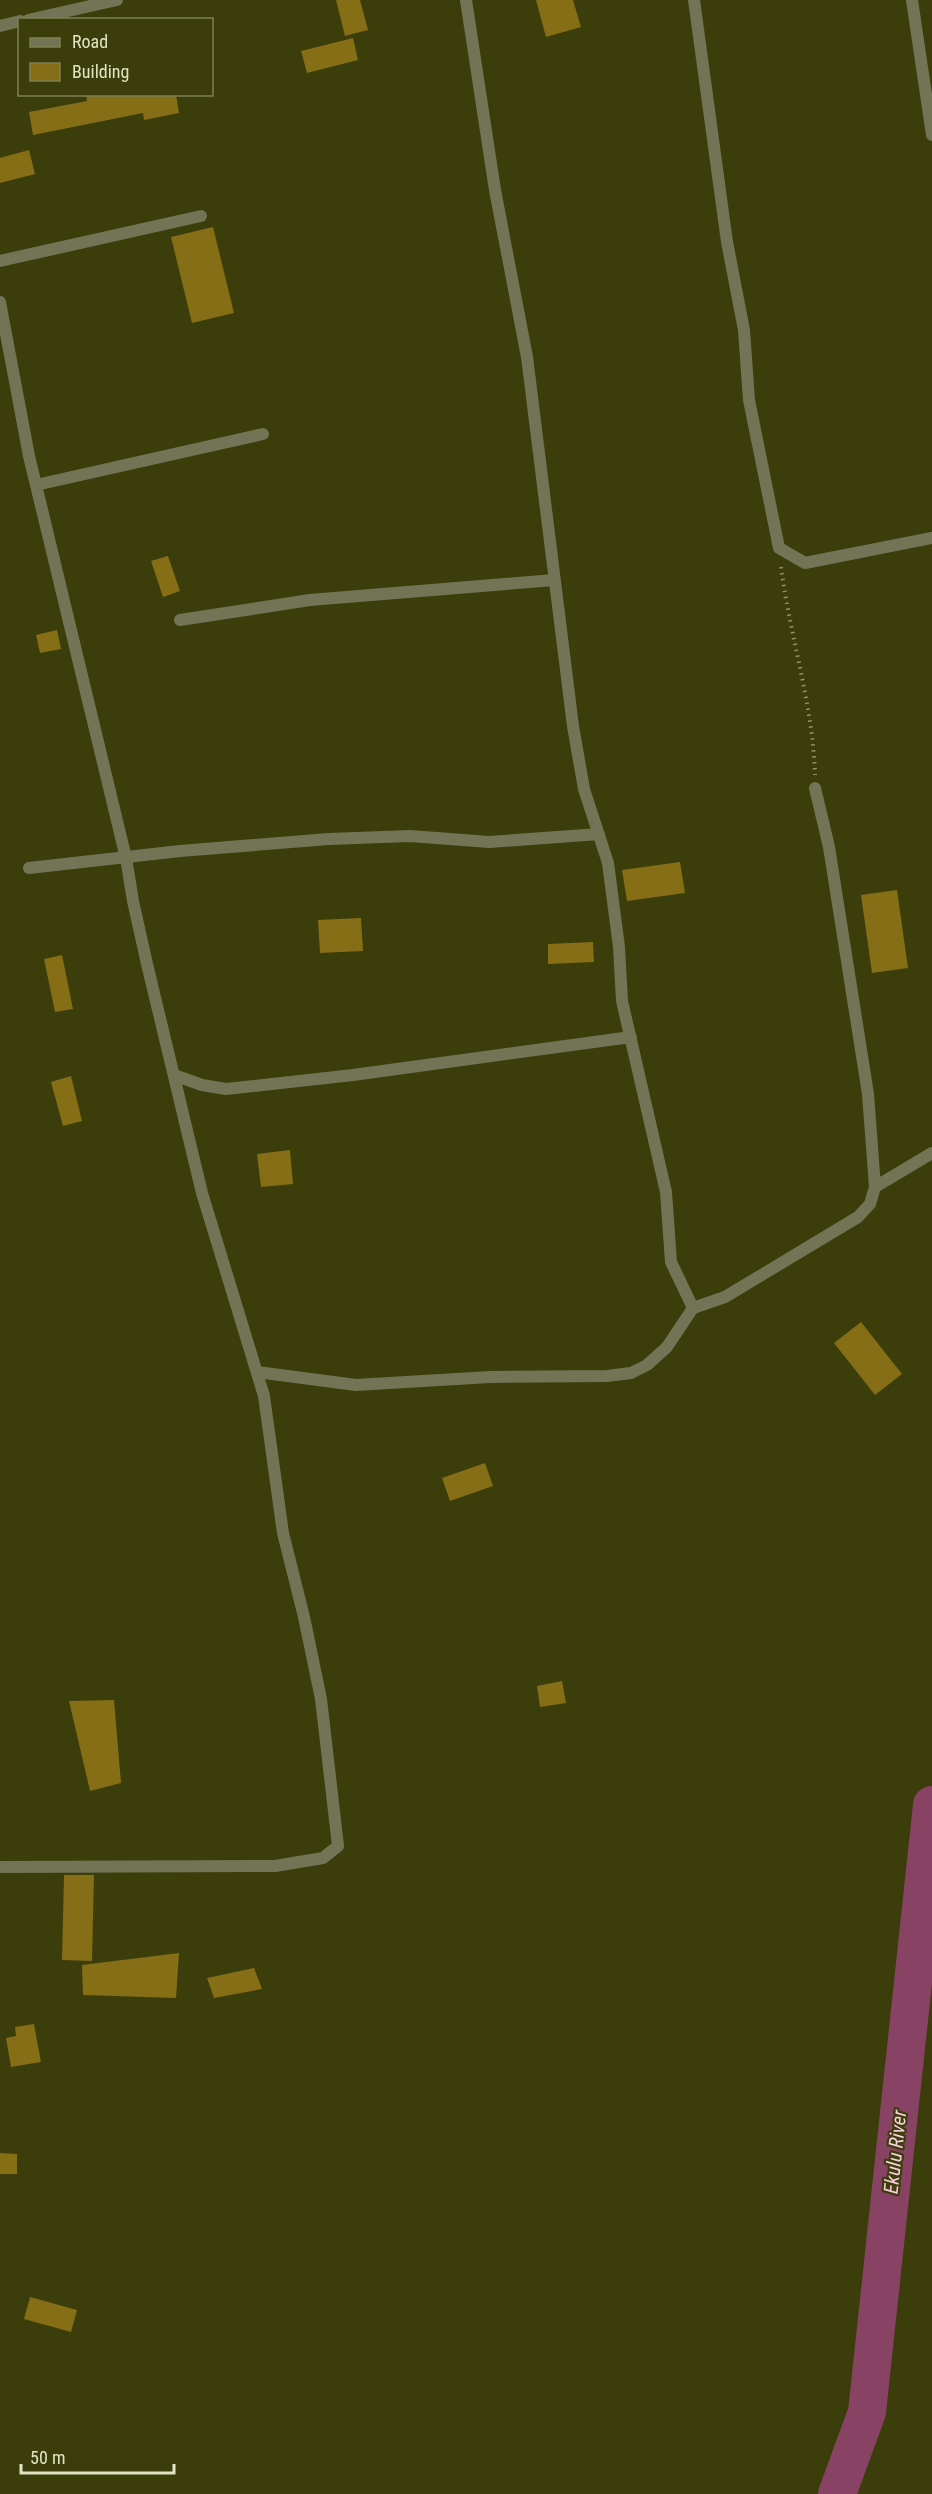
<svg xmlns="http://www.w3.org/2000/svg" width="932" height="2494" font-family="'Roboto Condensed',sans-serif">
  <rect width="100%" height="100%" fill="#3b3d0a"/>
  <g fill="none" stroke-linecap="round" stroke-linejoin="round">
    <path stroke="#884263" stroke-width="38" d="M837,2494L867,2412L932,1805"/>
  </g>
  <path fill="#856e16" d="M336,0H360L368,30L345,36Z
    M536,0H573L581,27L546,37Z
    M353,38L358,60L307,73L301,51Z
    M86,94H176L179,113L144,120L143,113L33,135L29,112L87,101Z
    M29,150L35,174L0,183V158Z
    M213,227L234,313L192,323L171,237Z
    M168,556L180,591L163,597L151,561Z
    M57,630L61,649L40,653L36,635Z
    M680,862L685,893L627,901L622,870Z
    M897,890L908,968L872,973L861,895Z
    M361,918L363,951L320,953L318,920Z
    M593,942L594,962L548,964V944Z
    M62,955L73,1009L55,1012L44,959Z
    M71,1076L82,1121L63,1126L51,1082Z
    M290,1150L293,1184L261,1187L257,1154Z
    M861,1322L902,1374L875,1395L834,1343Z
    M485,1463L493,1486L450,1501L442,1478Z
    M562,1681L566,1703L540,1707L537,1686Z
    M114,1700L121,1783L90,1791L69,1701Z
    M64,1875H94L92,1961L62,1960Z
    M179,1953L176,1998L83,1995L82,1965Z
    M254,1968L262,1989L214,1998L207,1978Z
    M34,2024L41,2062L11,2067L6,2038L16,2036L15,2027Z
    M0,2153L17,2154V2174H0Z
    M30,2297L77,2310L71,2332L24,2319Z"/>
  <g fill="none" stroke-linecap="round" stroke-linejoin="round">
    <path stroke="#8f9268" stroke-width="4" stroke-dasharray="1.5 4.5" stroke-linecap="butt" d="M781,567C790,636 813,705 815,775"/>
    <path stroke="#727555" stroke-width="12" d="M0,261L201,216"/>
    <path stroke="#727555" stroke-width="12" d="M466,0L495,190L527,357L573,726L584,789L608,863L619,947L622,1001L666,1192L671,1262L693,1308
      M694,0L727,242L744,330L749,400L779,548L805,563L932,538
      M912,0L932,135
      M28,20L117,0
      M0,26L20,21
      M0,302L29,456L126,858L133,901L147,964L202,1193L264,1396L283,1533L304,1617L321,1699L338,1846L323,1858L275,1866L0,1867
      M36,485L263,434
      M180,620L310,600L554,580
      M29,868L180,851L329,839L410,836L489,842L599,834
      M174,1075L202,1085L226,1089L353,1075L631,1037
      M875,1187L932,1153
      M257,1372L356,1385L490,1377L607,1376L631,1373L647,1365L667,1347L693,1308L725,1297L858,1217L870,1204L875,1187L868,1094L829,847L815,788"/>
  </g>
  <g text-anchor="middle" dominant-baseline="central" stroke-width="4.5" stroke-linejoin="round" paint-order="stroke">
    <g font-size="20" font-style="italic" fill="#f9cedf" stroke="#3b3d0a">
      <text transform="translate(895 2152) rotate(-84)">Ekulu River</text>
    </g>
  </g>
  <rect x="18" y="18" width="195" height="78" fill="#3b3d0a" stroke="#7d8054" stroke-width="1.5"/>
  <rect x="30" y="38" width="30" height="9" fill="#727555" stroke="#7d8054" stroke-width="1.5"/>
  <text x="72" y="48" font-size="18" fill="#e1e5c4">Road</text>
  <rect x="30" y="63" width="30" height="18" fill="#856e16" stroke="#7d8054" stroke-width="1.5"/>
  <text x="72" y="78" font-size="18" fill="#e1e5c4">Building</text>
  <path d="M21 2464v9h153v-9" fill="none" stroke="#e1e5c4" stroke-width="3"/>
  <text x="30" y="2464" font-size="18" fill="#e1e5c4" stroke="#3b3d0a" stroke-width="4.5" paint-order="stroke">50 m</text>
</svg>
